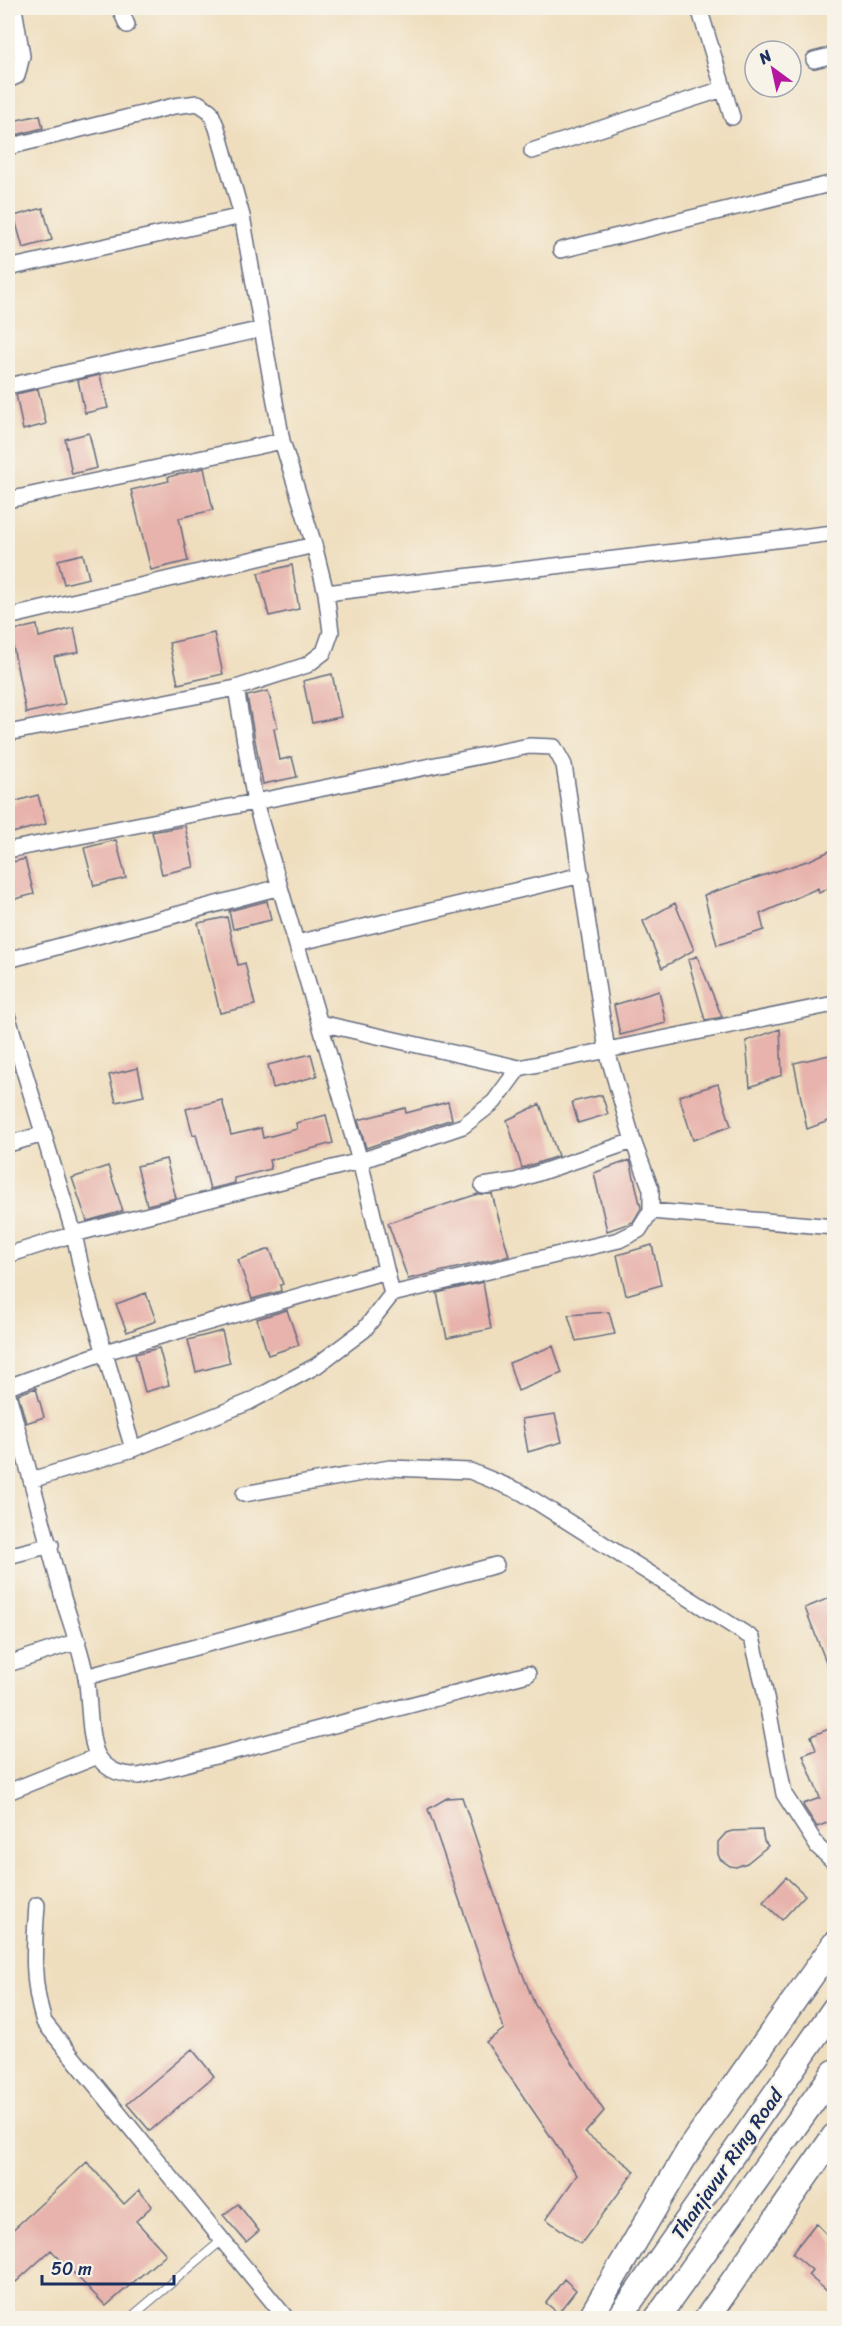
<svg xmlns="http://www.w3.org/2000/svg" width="842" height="2326" font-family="Sriracha,sans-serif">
  <rect width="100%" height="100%" fill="#f7f3e8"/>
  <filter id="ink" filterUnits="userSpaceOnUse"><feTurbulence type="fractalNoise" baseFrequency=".0167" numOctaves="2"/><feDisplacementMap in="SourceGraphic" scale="12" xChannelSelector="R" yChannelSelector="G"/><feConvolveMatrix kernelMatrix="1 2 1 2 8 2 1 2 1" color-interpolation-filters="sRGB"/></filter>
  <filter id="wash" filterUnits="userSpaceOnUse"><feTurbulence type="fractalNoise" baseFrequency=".008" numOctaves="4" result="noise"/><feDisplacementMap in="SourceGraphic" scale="24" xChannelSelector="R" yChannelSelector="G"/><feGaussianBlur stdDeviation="1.35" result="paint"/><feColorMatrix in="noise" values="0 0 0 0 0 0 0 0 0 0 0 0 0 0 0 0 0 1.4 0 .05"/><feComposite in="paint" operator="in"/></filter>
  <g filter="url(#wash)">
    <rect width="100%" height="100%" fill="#efdebe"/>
    <g id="blocks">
      <path fill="#e7b3ac" d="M40,115L43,128L8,137V122Z
        M43,208L52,240L23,248L14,216Z
        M100,375L108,408L85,413L78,380Z
        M38,389L46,424L23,430L16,394Z
        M89,433L97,468L72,474L65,439Z
        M204,468L213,510L179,518L188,561L151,570L131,490L169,481L168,477Z
        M83,554L89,578L64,584L58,560Z
        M292,565L299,609L269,616L258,573Z
        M37,625L39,637L74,628L79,652L54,657L65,704L26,713L10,631Z
        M214,633L223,674L178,684L169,643Z
        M332,674L341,717L312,723L303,681Z
        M268,691L278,728L274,729L280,760L292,757L297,777L263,784L247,696Z
        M38,795L46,824L8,834V805L14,804L13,802Z
        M185,826L194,867L162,874L152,832Z
        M116,840L126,878L94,886L84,848Z
        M834,849V886L819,893L818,888L760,914L764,930L717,945L704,895L810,860Z
        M25,859L34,894L8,901V863Z
        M267,901L271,920L233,929L229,911Z
        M675,903L694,950L662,968L643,921Z
        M227,917L238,965L245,963L255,1005L220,1013L198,923Z
        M697,956L722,1017L705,1020L688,960Z
        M659,991L666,1023L620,1035L614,1005Z
        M780,1029L782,1075L750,1087L746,1041Z
        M311,1054L317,1076L273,1088L268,1065Z
        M834,1054V1119L807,1129L794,1063Z
        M138,1068L144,1096L116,1102L109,1075Z
        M718,1084L731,1126L693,1140L679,1096Z
        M602,1095L608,1114L578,1123L572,1102Z
        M222,1100L231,1135L261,1128L263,1138L297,1129L296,1123L326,1115L333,1143L269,1160L271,1169L234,1178L235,1183L210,1189L196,1134L193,1135L186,1109Z
        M448,1102L452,1119L366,1148L358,1120L405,1108L406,1113Z
        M540,1104L558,1156L522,1168L507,1120Z
        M166,1159L176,1198L147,1205L137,1166Z
        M630,1160L641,1208L633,1222L607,1231L594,1173Z
        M108,1166L123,1211L87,1221L72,1178Z
        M478,1194H492L509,1256L408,1279L388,1223Z
        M652,1245L661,1285L626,1295L617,1255Z
        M270,1249L283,1284L280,1285L281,1291L252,1299L238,1260Z
        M483,1282L491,1329L447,1338L437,1293Z
        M146,1293L156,1321L127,1332L116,1304Z
        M287,1310L299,1345L268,1355L257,1319Z
        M609,1312L615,1334L576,1341L568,1315Z
        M222,1331L230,1363L196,1372L188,1340Z
        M553,1346L562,1373L518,1391L509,1363Z
        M159,1348L169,1385L145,1392L135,1354Z
        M36,1388L44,1417L26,1423L18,1394Z
        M555,1414L562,1442L528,1452L522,1419Z
        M834,1596V1680H833L805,1608Z
        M834,1727V1833H833L829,1822L817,1827L804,1807L803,1804L820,1798L803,1755L816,1750L811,1736Z
        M462,1797L515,1955L535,2005L604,2111L585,2133L635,2171L581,2244L546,2219L577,2175L486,2042L504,2029L428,1809L447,1798Z
        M762,1830L764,1841L768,1846L747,1863L736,1867L730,1866L720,1859L718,1854V1842L726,1833L732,1831Z
        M786,1877L805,1895L782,1920L763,1902Z
        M192,2049L214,2076L150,2131L127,2104Z
        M87,2162L124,2204L139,2190L152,2206L136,2221L166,2254L106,2306L51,2250L16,2282L8,2272V2234Z
        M238,2204L259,2231L246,2242L223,2215Z
        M816,2223L834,2242V2297L808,2275L812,2270L792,2253Z
        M564,2279L576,2290L558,2313L546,2303Z"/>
    </g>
  </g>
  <g filter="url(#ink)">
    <use href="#blocks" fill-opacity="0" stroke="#656c80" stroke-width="1.5"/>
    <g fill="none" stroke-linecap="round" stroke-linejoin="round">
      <defs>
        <path id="service" d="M130,2318L221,2241"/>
        <path id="minor" d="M120,8L127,25
          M699,8L732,117
          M814,60L834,55
          M8,80L17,76L22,56L14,8
          M8,147L174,106L198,103L210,111L217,128L242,216L282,441L314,545L326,593L331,632L324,652L307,665L236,688L255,802L360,1161L392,1294L364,1330L316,1366L249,1402L133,1449L31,1480
          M532,151L723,89
          M561,250L834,183
          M8,268L242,216
          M8,386L262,329
          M8,500L282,441
          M326,593L834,533
          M8,617L314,545
          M8,733L236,688
          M8,850L255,802L529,746L554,747L564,765L607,1051L633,1141L651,1189V1211L639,1230L619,1240L392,1294
          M297,943L582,875
          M8,960L280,887
          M8,1018L74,1234L85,1286L133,1449
          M320,1023L519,1068L834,1004
          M8,1144L44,1134
          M483,1186L515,1181L633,1141
          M651,1211L834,1227
          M8,1255L74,1234L360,1161L463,1126L494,1102L519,1068
          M8,1387L105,1352L386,1271
          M8,1394C26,1462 45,1530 63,1598C71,1624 81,1650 86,1677C90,1697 88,1742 99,1758C110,1773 122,1774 139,1776L528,1674
          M244,1494L390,1468L470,1471L521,1492L752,1638L764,1687L784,1794L818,1847L834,1862
          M8,1556L51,1545
          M8,1664L78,1641
          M86,1677L496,1565
          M8,1792L98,1756
          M37,1905C34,1947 31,1981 44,2022L286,2318"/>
        <path id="trunk" d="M590,2318L690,2148L834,1944
          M619,2318L834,2009
          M657,2318L834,2072
          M707,2318L834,2136"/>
      </defs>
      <use href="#service" stroke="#656c80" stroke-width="10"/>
      <use href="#minor" stroke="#656c80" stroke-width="18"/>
      <use href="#trunk" stroke="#656c80" stroke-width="27"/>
      <use href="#service" stroke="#fff" stroke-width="8"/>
      <use href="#minor" stroke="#fff" stroke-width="15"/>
      <use href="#trunk" stroke="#fff" stroke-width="24"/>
    </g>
  </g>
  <g text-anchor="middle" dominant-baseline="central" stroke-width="5" stroke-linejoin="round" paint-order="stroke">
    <g font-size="20" fill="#1b2f5e" stroke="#f7f3e8">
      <text transform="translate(727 2164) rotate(-55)">Thanjavur Ring Road</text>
    </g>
  </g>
  <rect width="842" height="2326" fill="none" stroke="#f7f3e8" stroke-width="30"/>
  <g transform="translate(773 69) rotate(327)"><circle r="28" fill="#f7f3e8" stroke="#9fa5b1" stroke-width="1.5"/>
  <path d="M0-4.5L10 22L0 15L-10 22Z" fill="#b5179e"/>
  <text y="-9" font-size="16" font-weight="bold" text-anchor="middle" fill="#1b2f5e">N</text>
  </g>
  <path d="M42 2275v9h132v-9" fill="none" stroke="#1b2f5e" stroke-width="3"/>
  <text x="51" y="2275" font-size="18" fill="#1b2f5e" stroke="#f7f3e8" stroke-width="4.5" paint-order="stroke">50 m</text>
</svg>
